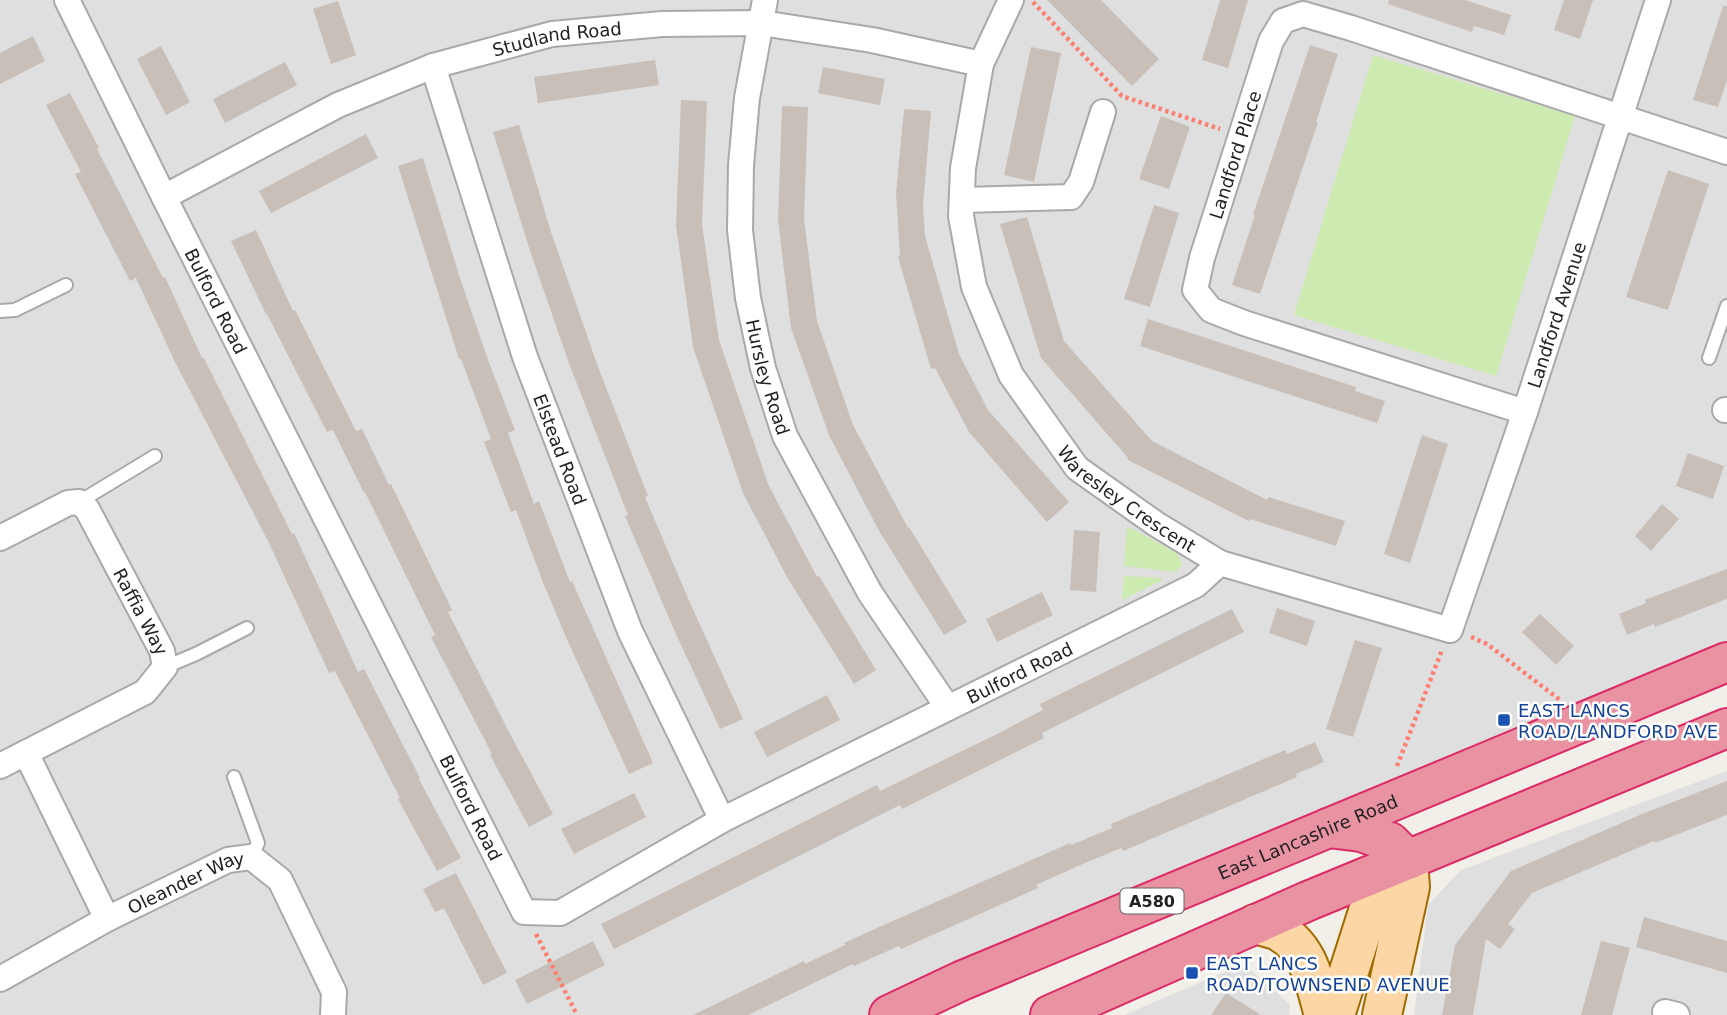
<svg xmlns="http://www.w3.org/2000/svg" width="1727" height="1015" font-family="'DejaVu Sans',sans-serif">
  <rect width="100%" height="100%" fill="#f2efe9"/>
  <path fill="#e0dfdf" d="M0,0H1727V662L889,1015H0Z
    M1727,771V1015H1414L1428,905L1461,870Z
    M1243,964L1290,1004L1289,1015H1124Z"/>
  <path fill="#cdebb0" d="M1373,55L1575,116L1496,376L1294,315Z
    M1127,526L1178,554L1182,565L1176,572L1124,566Z
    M1124,576L1161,578V581L1122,600Z"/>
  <path fill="#c7bfb8" d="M1047,0H1101L1159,59L1132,86Z
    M1220,0H1248L1228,68L1202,60Z
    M1389,0H1465L1511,15L1504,35L1474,26L1472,32L1388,4Z
    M1564,0H1593L1580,39L1554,30Z
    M338,1L356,55L331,64L313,9Z
    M1723,6H1727V80L1718,107L1693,100Z
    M33,36L45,61L0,84V53Z
    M1310,45L1338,54L1316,122H1318L1260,294L1232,285L1255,215H1253Z
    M161,46L190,102L166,115L137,59Z
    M1031,47L1061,53L1034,182L1004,175Z
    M655,60L659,85L538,103L534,77Z
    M285,62L297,85L225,123L213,99Z
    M823,67L885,79L880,105L818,93Z
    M70,93L99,148L97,149L112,178L163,278L165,277L202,358H204L292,534L294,533L358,672L364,669L420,778L419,779L461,858L437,871L398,799L400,798L335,671L329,673L268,541L175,362L136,278L130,281L75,174L81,172L46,105Z
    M681,100L707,101L702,225L719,340L768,484L817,577L819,576L876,670L854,684L788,579L743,493L693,347L676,225Z
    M782,106L808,107L804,219L817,321L853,425L908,528L909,527L967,622L944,635L879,531L829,435L791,328L778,220Z
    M904,109L931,111L923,206L925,236L959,354L988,410L1069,502L1047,522L969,432L935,368L931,369L898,257L900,256L896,193Z
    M1161,116L1190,127L1169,189L1139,179Z
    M519,125L551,232L597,364L648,496L645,497L690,603L743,719L720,729L675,632L625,516L628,515L570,366L530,251L493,132Z
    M366,134L378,158L271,213L259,191Z
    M423,158L460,278L488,360L515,430L508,433L534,504L539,501L570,582L572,581L653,763L629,774L569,644L544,585L516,510L511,512L484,442L491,439L461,359H459L398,166Z
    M1668,170L1709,184L1668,310L1626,297Z
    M1154,205L1179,213L1150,307L1124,299Z
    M1027,217L1064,341L1152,441L1267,500L1268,497L1345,521L1336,546L1250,519L1249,521L1128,460V458L1041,358L1000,224Z
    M256,230L293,311L295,310L356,431L362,429L389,485L391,484L452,610L448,612L510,734L553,814L529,827L490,755L492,754L431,637L435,635L365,492L364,493L333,430L327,432L267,314H266L231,241Z
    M1148,319L1356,387L1355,391L1385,401L1377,423L1140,346Z
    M1422,435L1448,444L1410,563L1384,554Z
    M1688,453L1724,466L1713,499L1676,486Z
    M1662,504L1679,519L1651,551L1635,536Z
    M1074,530L1100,532L1096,592L1070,590Z
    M1727,569V599L1655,627L1654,624L1627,635L1619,614L1646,603L1645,600Z
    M1042,592L1053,615L997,642L986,619Z
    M1277,608L1315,621L1307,646L1269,633Z
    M1232,609L1244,632L1042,733L1044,738L902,809L900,805L614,949L601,924L877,785L880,791L997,734L1043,710L1040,704Z
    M1540,614L1574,646L1556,665L1522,632Z
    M1355,640L1382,648L1353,737L1326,729Z
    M827,695L840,720L767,757L754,732Z
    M1315,742L1324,762L1296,774L1297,777L1123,851L1121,848L1078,866L1036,885L1038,888L901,949L899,946L854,966L853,964L748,1015H693L804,961L805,964L845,945L844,943L886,924L1070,843L1071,845L1112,828L1111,824L1285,750L1287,754Z
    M1727,781V815L1655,843L1654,841L1532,893L1508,924L1515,929L1500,949L1486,939L1473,1015H1442L1455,945L1511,871L1642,814Z
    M634,793L646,817L574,854L561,829Z
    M456,873L507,973L483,985L444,908L435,912L423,889Z
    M1644,917L1727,941V973L1636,947Z
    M593,941L605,965L527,1004L515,980Z
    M1601,941L1630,948L1612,1015H1581Z
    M1226,993L1261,1015H1211Z"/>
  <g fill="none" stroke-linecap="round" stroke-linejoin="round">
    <defs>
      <path id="lane" d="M0,311L15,310L66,285
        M1709,358L1727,306
        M79,502L155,456
        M165,667L196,654L247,628
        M234,777L258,843L251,857"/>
      <g id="street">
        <path id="s1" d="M67,0L164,197L524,912L560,913L722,820L1196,585L1220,563"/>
        <path id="s2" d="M765,0L747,98L741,165L740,230L748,298L763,368L785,436L870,593L948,708"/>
        <path id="s3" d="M1011,0L981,64L963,168L961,216L974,287L1011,375L1077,468L1156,524L1220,563L1450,630L1525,412L1658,0"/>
        <path id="s4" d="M433,66L525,357L630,631L722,820"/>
        <path id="s5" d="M164,197L338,105L433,66L552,34L662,24L762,23L872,40L981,64"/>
        <path d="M962,200L1071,197L1081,182L1103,112"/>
        <path d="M1725,410H1727"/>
        <path id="s6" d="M1525,412L1244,323L1211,310L1195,290L1202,258L1271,41L1283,21L1303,14L1351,28L1727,152"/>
        <path id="s7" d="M0,538L68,503L79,502L87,509L162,651L165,667L145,692L0,766"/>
        <path d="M26,753L107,919"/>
        <path id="s8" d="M0,979L107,919L228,860L251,857L280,880L334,992L333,1015"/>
        <path d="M1665,1012L1677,1015"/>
      </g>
      <path id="primary" d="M1255,924C1262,926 1270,928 1276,930C1309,945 1315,984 1324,1015
        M1335,1015L1381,871
        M1382,1015L1410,887L1408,860"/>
      <g id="highway">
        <path d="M1328,828L1361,832L1390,842L1408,860"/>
        <path id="s9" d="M889,1015L961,981L1727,662"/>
        <path d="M1050,1015L1308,901L1727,728"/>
      </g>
    </defs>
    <use href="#lane" stroke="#a9a9a9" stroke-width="16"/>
    <use href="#street" stroke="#a9a9a9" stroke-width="28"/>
    <use href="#primary" stroke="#a06b00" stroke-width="42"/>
    <use href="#highway" stroke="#dc2a67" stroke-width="42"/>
    <path stroke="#fa8072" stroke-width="4.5" stroke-dasharray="3.5 3.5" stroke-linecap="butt" d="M1033,2L1122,96L1220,129
      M1471,637L1487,644L1560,700
      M1397,766L1442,650
      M536,934L577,1015"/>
    <use href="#lane" stroke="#fff" stroke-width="12"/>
    <use href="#street" stroke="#fff" stroke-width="24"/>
    <use href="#primary" stroke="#fcd6a4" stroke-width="38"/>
    <use href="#highway" stroke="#e892a2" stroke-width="38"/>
  </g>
  <g fill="#1a4fb4" stroke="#fff" stroke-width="2.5">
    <rect x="1497" y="713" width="14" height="14" rx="3.5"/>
    <rect x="1185" y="966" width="14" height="14" rx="3.5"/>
  </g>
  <g text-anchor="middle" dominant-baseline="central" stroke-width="5" stroke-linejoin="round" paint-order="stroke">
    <rect fill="#fff" stroke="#646464" stroke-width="2" x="1120.5" y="888.5" width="63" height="25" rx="5"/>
    <g font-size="16" font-weight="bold" fill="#222">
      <text x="1152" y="901">A580</text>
    </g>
    <g font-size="18" fill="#222" stroke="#fff">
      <text stroke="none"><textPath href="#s5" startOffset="427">Studland Road</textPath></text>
      <text stroke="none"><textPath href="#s6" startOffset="497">Landford Place</textPath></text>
      <text stroke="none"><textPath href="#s1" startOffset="336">Bulford Road</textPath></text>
      <text stroke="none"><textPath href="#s3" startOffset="1250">Landford Avenue</textPath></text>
      <text stroke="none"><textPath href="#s2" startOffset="382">Hursley Road</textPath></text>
      <text stroke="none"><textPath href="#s4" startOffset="404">Elstead Road</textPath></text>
      <text stroke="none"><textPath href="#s3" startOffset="564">Waresley Crescent</textPath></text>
      <text stroke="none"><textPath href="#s7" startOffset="214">Raffia Way</textPath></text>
      <text stroke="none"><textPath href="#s1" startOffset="1575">Bulford Road</textPath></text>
      <text stroke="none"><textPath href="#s1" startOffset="903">Bulford Road</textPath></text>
      <text stroke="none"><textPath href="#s9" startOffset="455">East Lancashire Road</textPath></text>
      <text stroke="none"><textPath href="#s8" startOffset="210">Oleander Way</textPath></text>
    </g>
    <g font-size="18" fill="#164399" stroke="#fff" text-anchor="start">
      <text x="1518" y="710">EAST LANCS<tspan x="1518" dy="21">ROAD/LANDFORD AVE</tspan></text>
      <text x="1206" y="963">EAST LANCS<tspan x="1206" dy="21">ROAD/TOWNSEND AVENUE</tspan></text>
    </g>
  </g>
</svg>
